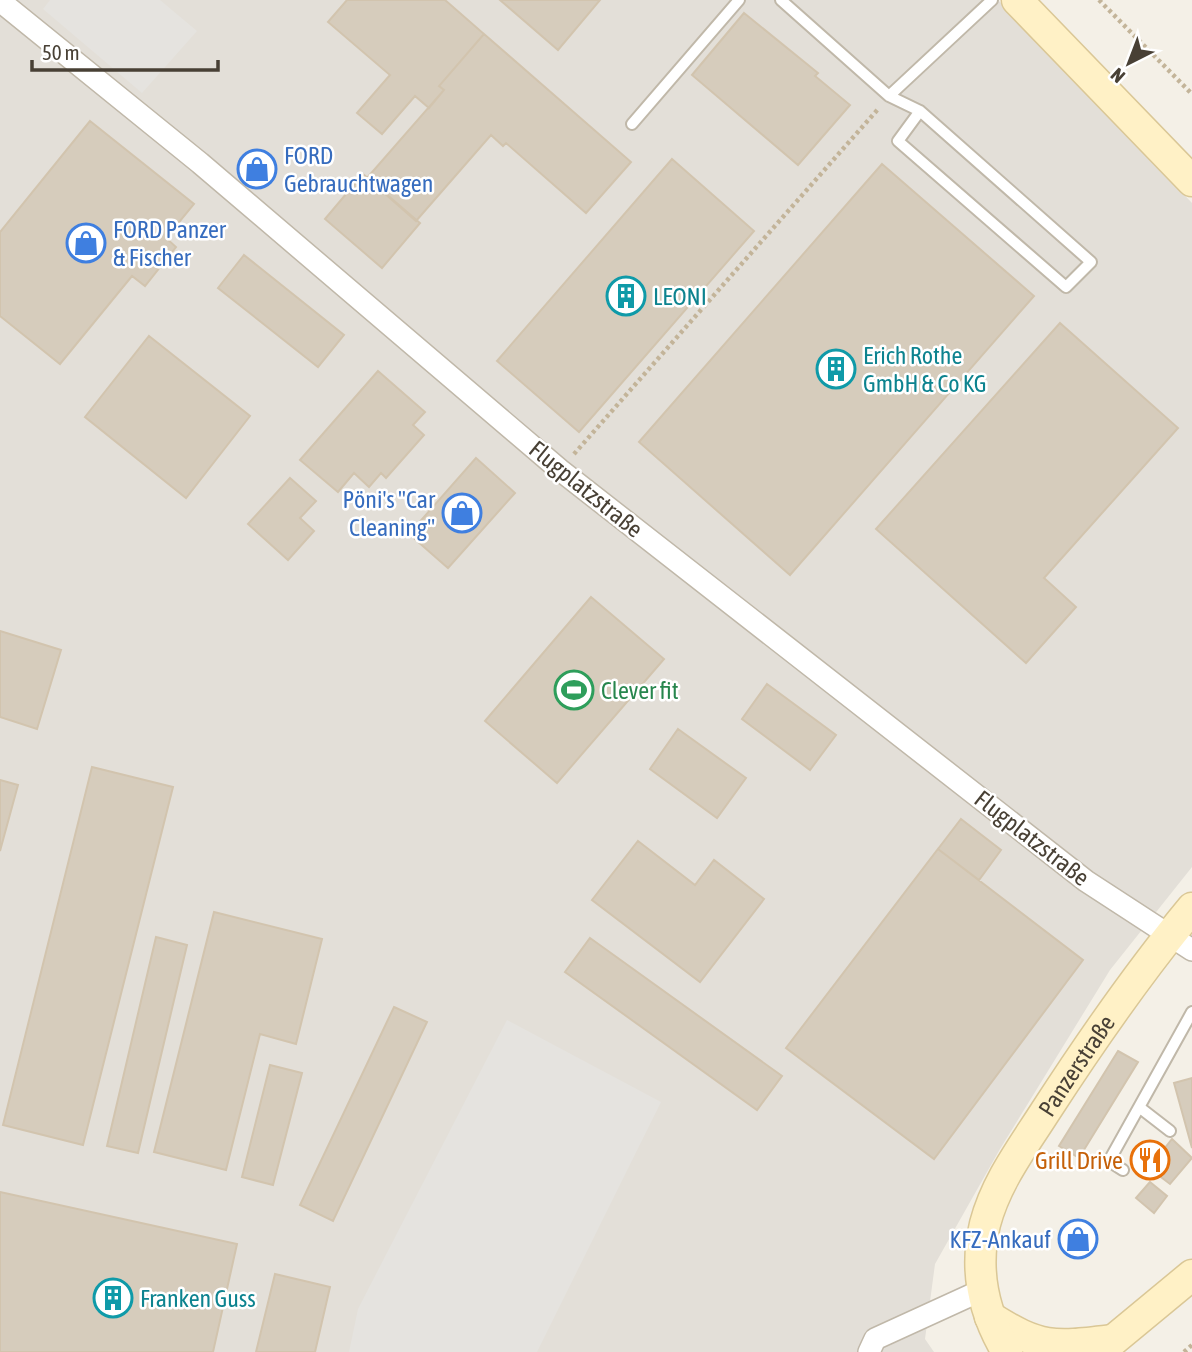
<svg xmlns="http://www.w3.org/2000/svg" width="1192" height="1352" font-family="'Asap Condensed',sans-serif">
  <rect width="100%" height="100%" fill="#f4f0e7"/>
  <path fill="#e3dfd8" d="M0,0H998L1192,203V867L1110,970L1000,1149L935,1264L925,1339L934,1352H0Z"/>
  <path fill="#e5e3df" d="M50,0H160L197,31L142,93L43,9Z
    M507,1020L661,1102L537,1352H349L358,1309Z"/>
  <path fill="#d6ccbc" stroke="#d2c4ae" stroke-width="2" d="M347,0H445L484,34L439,86L444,90L429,108L415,96L382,134L357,113L390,75L328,22Z
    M500,0H600L558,50Z
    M744,13L818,73L815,76L850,105L798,165L692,75Z
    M484,34L631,162L586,213L506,143L503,146L491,135L416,221L367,178L444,90L439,86Z
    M90,121L194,204L166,238L176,247L145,286L132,276L60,364L0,316V232Z
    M672,159L754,231L579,432L497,361Z
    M882,164L1034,296L790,575L639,442Z
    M363,174L420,223L382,268L325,219Z
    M244,255L344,335L318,367L218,288Z
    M1060,323L1178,428L1044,578L1076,607L1026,663L876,529Z
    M149,336L250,416L186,498L85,417Z
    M378,371L425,412L413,425L424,435L386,478L381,473L369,487L354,473L338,492L300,460Z
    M476,458L515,493L448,568L409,534Z
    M290,478L316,501L300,518L314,531L288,560L248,524Z
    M591,597L664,659L557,783L485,721Z
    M0,631L61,650L37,729L0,717Z
    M767,684L836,735L810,770L742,719Z
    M678,729L746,778L717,818L650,769Z
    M92,767L173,787L83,1145L3,1125Z
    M0,780L18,785L0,851Z
    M961,819L1001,850L979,880L938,849Z
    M638,841L695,885L714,860L764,899L700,982L592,900Z
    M938,849L1083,960L934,1159L786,1048Z
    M214,912L322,939L296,1044L260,1034L226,1170L154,1152Z
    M156,937L187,945L138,1153L107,1146Z
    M590,938L782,1076L757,1110L565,972Z
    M394,1007L427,1022L333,1221L300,1205Z
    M1118,1051L1138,1062L1079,1158L1059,1146Z
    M270,1065L302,1073L273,1185L242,1177Z
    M1192,1078V1148L1174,1083Z
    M1172,1139L1192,1158L1170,1184L1149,1168Z
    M1150,1182L1167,1196L1154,1213L1136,1198Z
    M0,1192L237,1244L213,1352H0Z
    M275,1274L330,1287L315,1352H256Z"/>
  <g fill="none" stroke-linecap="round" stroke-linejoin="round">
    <defs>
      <path id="service" d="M781,0L889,96L920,111L1091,262L1066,287L898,141L920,111
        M889,96L992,0
        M632,124L739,0
        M1139,1107L1170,1131
        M1123,1170L1109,1161L1192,1012"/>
      <path id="minor" d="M0,1L200,163L560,470L1086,881L1192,950
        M869,1352L875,1339L980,1291"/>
      <g id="secondary">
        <path d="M1017,0L1192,181"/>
        <path d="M990,1317C1041,1349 1053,1347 1112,1340"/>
        <path id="s1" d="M1007,1352C983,1312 974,1270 985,1224C996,1182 1022,1148 1045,1112C1091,1041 1138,973 1192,908"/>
        <path d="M1099,1352L1192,1275"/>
      </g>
    </defs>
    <use href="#service" stroke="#c0b8a9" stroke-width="14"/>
    <use href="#minor" stroke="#c0b8a9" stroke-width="24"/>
    <use href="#secondary" stroke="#dac796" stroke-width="33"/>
    <path stroke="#c3b499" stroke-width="4.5" stroke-dasharray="3.5 3.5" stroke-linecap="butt" d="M1099,0L1192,94
      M574,454L879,108
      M1184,1352L1192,1345"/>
    <use href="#service" stroke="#fff" stroke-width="10"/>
    <use href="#minor" stroke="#fff" stroke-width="21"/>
    <use href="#secondary" stroke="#fff1c6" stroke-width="30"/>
  </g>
  <defs>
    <symbol id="shop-ring" viewBox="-11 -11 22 22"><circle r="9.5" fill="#fff" stroke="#3f7fe0" stroke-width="1.5"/><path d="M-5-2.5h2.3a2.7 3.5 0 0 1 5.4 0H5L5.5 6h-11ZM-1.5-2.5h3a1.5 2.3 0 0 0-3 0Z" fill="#3f7fe0"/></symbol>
    <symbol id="building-ring" viewBox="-11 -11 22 22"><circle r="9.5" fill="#fff" stroke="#0f9aa8" stroke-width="1.5"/><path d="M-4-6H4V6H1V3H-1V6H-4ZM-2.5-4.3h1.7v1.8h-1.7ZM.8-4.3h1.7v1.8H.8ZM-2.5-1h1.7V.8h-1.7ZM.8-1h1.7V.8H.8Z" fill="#0f9aa8"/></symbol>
    <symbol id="stadium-ring" viewBox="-11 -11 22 22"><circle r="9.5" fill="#fff" stroke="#2e9e5b" stroke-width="1.5"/><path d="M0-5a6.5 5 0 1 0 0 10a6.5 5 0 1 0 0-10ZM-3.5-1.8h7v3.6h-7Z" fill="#2e9e5b"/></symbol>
    <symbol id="restaurant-ring" viewBox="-11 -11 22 22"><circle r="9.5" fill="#fff" stroke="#e8710a" stroke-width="1.5"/><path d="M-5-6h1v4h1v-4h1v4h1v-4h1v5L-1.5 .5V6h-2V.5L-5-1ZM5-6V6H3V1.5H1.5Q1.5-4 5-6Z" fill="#e8710a"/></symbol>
  </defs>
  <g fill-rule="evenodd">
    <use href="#shop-ring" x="235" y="147" width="44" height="44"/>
    <use href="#shop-ring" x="64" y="221" width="44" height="44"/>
    <use href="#building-ring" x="604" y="274" width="44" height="44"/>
    <use href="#building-ring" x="814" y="347" width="44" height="44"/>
    <use href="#shop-ring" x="440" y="491" width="44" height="44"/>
    <use href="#stadium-ring" x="552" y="668" width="44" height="44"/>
    <use href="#restaurant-ring" x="1128" y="1138" width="44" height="44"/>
    <use href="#shop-ring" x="1056" y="1217" width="44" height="44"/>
    <use href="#building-ring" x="91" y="1276" width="44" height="44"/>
  </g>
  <g text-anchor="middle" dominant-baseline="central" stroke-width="5" stroke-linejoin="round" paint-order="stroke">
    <g font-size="24" fill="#366cbe" stroke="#fff" text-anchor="start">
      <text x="284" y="155">FORD<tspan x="284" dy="28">Gebrauchtwagen</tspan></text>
      <text x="113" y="229">FORD Panzer<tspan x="113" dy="28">&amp; Fischer</tspan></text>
      <text x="435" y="499" text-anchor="end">Pöni's "Car<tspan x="435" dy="28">Cleaning"</tspan></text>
      <text x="1051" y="1239" text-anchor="end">KFZ-Ankauf</text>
    </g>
    <g font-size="24" fill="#0d838f" stroke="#fff" text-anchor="start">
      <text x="653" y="296">LEONI</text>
      <text x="863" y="355">Erich Rothe<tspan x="863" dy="28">GmbH &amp; Co KG</tspan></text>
      <text x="140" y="1298">Franken Guss</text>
    </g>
    <g font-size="24" fill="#484035" stroke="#fff">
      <text transform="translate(586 489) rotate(39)">Flugplatzstraße</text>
      <text transform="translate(1032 838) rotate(38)">Flugplatzstraße</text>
      <text stroke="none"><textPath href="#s1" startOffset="317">Panzerstraße</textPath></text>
    </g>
    <g font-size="24" fill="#27864d" stroke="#fff" text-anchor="start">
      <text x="601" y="690">Clever fit</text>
    </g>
    <g font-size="24" fill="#c56008" stroke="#fff" text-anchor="end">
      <text x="1123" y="1160">Grill Drive</text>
    </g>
  </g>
  <g transform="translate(1129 63) rotate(222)" stroke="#ffffff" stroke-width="5" paint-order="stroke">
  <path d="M0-5L12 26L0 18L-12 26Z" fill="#484035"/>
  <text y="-10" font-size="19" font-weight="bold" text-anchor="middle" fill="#484035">N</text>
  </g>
  <path d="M32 60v10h186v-10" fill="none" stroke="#484035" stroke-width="3.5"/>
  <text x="42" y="60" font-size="21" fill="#484035" stroke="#ffffff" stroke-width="5" paint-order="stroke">50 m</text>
</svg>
